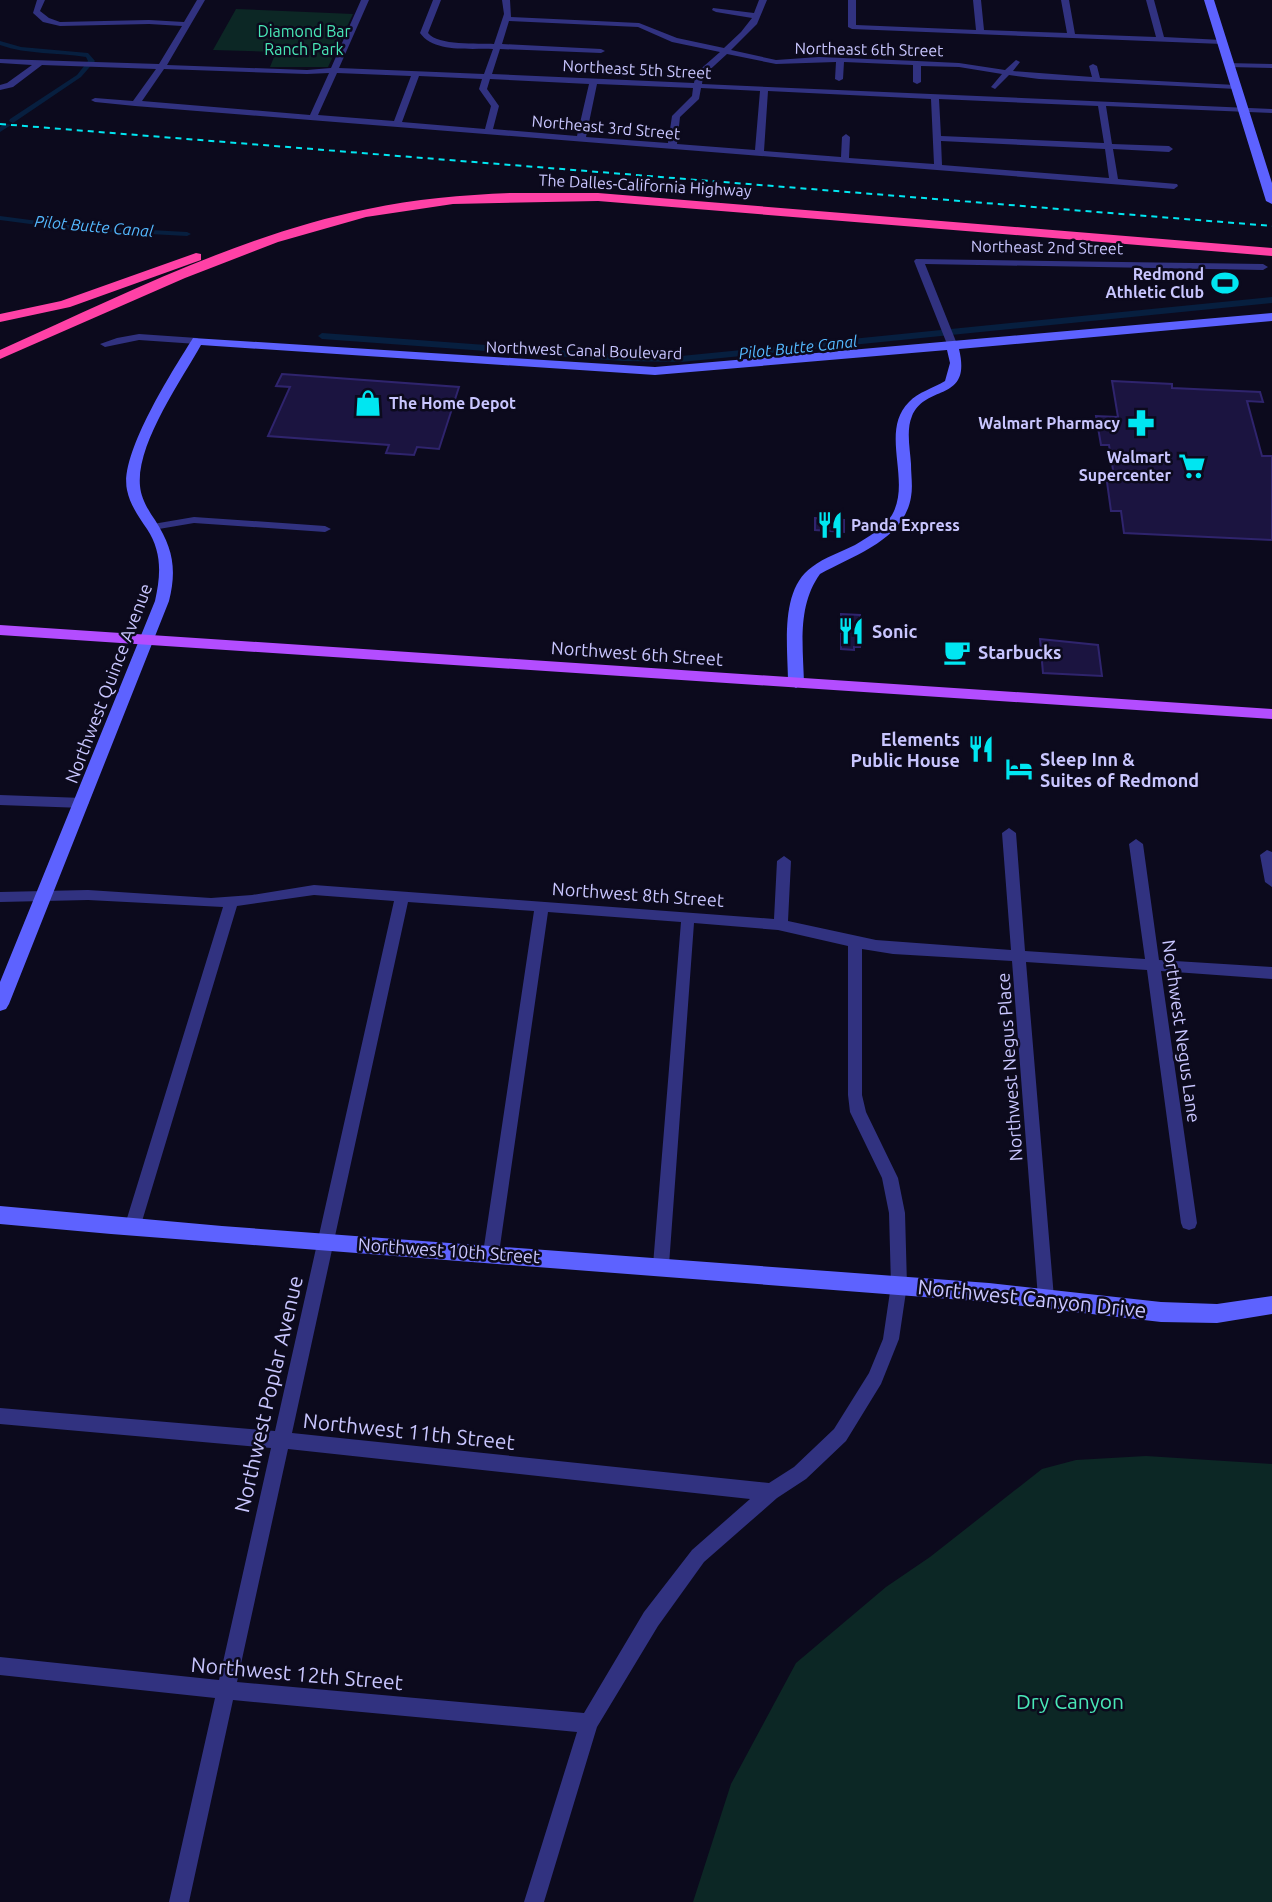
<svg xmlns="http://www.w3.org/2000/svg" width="1272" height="1902" font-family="Ubuntu,sans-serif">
  <rect width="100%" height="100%" fill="#0c0a1d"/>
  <path fill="#0c2725" d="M236,9L353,14L328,67H270L276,52L213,50Z
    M1146,1456L1272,1464V1902H693L731,1784L796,1663L886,1587L930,1557L1042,1469L1076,1460Z"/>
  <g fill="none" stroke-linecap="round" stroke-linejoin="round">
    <path fill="#071f3f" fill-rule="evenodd" d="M0,41L21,47L88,53L95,61L81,77L13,123L9,121L10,119L77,75L88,61L86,57C57,52 28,55 0,45Z
      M4,123L11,125L0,132V127Z
      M0,216L76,226L187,232L191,234L187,236L76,230L0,220Z
      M1272,297V303L681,362L623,361L322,339L318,336L322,333L623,355L681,356Z"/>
  </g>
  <path fill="#1b1440" stroke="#2f246d" stroke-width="2" d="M282,374L459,387L439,449L417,447L414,455L386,453L389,445L268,436L290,387L276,386Z
    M1112,381L1172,384V388L1260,392L1263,402L1247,401L1262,456H1272V540L1124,533L1121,511H1111L1106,475L1114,476L1109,445H1101L1096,416L1118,417Z
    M815,518L844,520V532L815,530Z
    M841,614L860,615V647H854V650L841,649Z
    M1040,639L1098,645L1102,676L1043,673Z"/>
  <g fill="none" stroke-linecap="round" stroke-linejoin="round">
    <path fill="#313280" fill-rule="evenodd" d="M37,0H45L40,11L49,18L60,22L149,20L184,22L197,0H205L167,65L307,70L331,68L361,0H369L339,68L484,74L493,49C470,48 434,53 420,33L433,0H441L428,33C438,46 478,43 494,44L504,14L502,0H510L511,17L639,23L677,38L724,48L741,32L752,18L716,12L712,10L713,8L754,13L759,0H767L757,24L731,50L776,60L819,57L917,61L959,63L1005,70L1016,60L1020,62L1013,71L1092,77L1089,66L1093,64L1097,66L1100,78L1236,85L1240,87L1236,89L1039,79L1009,75L995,89L991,87L1002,74L959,67L921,66V82L917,84L913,82V65L844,62L843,79L839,81L835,79L836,62L776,64L727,54L703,76L702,84L1272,109V113L1106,106L1112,144L1169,146L1173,149L1169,152L1113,149L1118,179L1177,184L1178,186L1174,189L135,106L95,102L91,100L95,98L133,101L156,69L42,65L13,87L0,90V85L7,83L32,65L0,63V59L159,64L182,26L149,24L60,26L43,22L33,13ZM509,21L638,27L672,42L720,52L696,73L694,83L492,74L500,49L601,53L605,51L601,49L502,44ZM164,69L307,74L329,73L310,115L142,101ZM337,73L411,76L394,121L318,115ZM419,76L482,79L479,89L491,106L485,129L402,122ZM490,79L589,84L577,136L493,129L499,106L487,89ZM597,84L693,88L692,96L672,116L668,143L586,137ZM701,88L760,91L755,150L677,144L680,117L699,99ZM768,91L931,99L934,164L849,158L850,137L846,134L842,137L841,157L764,151ZM939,99L1098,106L1104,143L941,136ZM941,141L1105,149L1109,178L942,165Z
      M848,0H856V25L976,30L973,0H981L984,30L1067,33L1061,0H1069L1075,34L1156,37L1146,0H1154L1164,37L1222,40L1226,42L1222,44L852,29L848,27Z
      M1226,63L1272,64V68L1229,67H1226Z
      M916,259L1263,264L1268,267L1263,270L925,264L957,344L952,347L947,344L914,261Z
      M139,334L197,338L202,341L197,344L139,340L105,347L100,344L117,338Z
      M194,517L325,526L331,529L325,532L194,523L153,530L147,527L153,524Z
      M0,795L83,798L89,803L83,808L0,805Z
      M1009,828L1016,833L1025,951L1145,959L1129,844L1136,839L1143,844L1159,960L1272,967V979L1161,971L1197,1223L1195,1228L1189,1230L1183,1228L1181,1223L1147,970L1026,962L1054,1298L1052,1303L1046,1306L1040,1303L1038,1298L1012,961L893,954L862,949V1095L866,1112L898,1178L905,1213L907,1285L899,1339L881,1384L846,1441L806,1479L777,1498L704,1562L658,1626L597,1727L544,1902H524L577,1732L233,1700L189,1902H169L215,1698L0,1675V1657L219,1680L271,1448L0,1424V1408L275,1431L394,901L314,895L237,906L140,1228L138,1233L132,1235L126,1233L124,1228L223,907L88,900L0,902V892L88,890L211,898L252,895L314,885L774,919L777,861L784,856L791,861L788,921L876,940L1011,950L1002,833ZM408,902L534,911L483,1253L485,1258L491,1260L497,1258L499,1253L548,912L681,922L653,1265L655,1270L661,1272L667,1270L669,1265L694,923L778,930L848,946V1095L850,1112L882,1178L889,1213L891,1285L883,1339L869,1373L834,1429L794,1467L769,1483L292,1433ZM288,1449L750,1499L692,1550L644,1612L584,1713L237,1682Z
      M1267,850L1272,852V887L1265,882L1260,855Z"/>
    <path fill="#5d62ff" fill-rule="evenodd" d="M1204,0H1214L1272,183V204L1266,201Z
      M1272,313V321L959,349C972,403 926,383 912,416C906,430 910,449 911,464C911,475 913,486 911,497C904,540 854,555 820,574C797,606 803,646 804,683L796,688L788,683C788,648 779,590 812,567C825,557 841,552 855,545C868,537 884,528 892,515C912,480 879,432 909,402C918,392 934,388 945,381L950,363L947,350L655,375L201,345C181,381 136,444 140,486C141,498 148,510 155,520C173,548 177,569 169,601L9,1004L6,1009L0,1011V982L155,601C161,574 162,552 147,529C139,517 130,505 127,490C119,454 173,370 193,338L655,367Z
      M0,1206L222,1226L989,1283L1161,1302L1217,1304L1272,1296V1314L1217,1323L1161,1322L989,1302L111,1234L0,1224Z"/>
    <path fill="#b34dff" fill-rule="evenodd" d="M0,625L1272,709V719L0,635Z"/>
    <path fill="#ff41a6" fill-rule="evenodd" d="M511,193H598L1272,248V256L598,201L453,204L366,217L278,242L185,278L0,359V350C119,297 239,235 368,209C415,199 463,195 511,193Z
      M196,253L201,254V260L70,307L0,322V314L61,301Z"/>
    <path stroke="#00e6f1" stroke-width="2" stroke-dasharray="6 5" stroke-linecap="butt" d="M0,124L1272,226"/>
  </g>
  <defs>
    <symbol id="stadium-bare" viewBox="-9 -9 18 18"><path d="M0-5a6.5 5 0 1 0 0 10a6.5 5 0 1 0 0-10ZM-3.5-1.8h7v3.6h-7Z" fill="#00e6f1" stroke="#0c0a1d" stroke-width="2.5" paint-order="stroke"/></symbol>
    <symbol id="shop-bare" viewBox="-9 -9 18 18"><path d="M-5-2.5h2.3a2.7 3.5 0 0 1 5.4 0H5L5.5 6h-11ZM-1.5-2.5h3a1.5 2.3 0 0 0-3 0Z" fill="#00e6f1" stroke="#0c0a1d" stroke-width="2.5" paint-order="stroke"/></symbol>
    <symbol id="pharmacy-bare" viewBox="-9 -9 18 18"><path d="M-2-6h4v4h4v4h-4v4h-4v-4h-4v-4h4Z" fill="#00e6f1" stroke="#0c0a1d" stroke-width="2.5" paint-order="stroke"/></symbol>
    <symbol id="supermarket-bare" viewBox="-9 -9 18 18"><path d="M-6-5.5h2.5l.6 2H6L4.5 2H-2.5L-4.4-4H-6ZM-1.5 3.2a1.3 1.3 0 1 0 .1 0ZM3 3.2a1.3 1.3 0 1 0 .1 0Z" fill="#00e6f1" stroke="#0c0a1d" stroke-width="2.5" paint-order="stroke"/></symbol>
    <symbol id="restaurant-bare" viewBox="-9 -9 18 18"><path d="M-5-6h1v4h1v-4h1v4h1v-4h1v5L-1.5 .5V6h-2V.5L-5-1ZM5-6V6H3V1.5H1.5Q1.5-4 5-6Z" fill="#00e6f1" stroke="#0c0a1d" stroke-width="2.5" paint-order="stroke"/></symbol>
    <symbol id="cafe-bare" viewBox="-9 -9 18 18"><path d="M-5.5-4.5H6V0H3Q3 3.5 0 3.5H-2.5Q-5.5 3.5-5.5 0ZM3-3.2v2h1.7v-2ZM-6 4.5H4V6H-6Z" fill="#00e6f1" stroke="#0c0a1d" stroke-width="2.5" paint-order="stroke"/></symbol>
    <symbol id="hotel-bare" viewBox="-9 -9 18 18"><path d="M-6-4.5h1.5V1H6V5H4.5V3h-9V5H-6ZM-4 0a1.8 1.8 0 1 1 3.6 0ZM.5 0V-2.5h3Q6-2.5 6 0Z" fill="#00e6f1" stroke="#0c0a1d" stroke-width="2.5" paint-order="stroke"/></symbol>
  </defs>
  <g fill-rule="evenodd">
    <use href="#stadium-bare" x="1206" y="264" width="38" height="38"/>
    <use href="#shop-bare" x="349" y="384" width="38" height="38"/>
    <use href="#pharmacy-bare" x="1122" y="404" width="38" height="38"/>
    <use href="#supermarket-bare" x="1173" y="447" width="38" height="38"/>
    <use href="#restaurant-bare" x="811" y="506" width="38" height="38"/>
    <use href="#restaurant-bare" x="832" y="612" width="38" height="38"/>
    <use href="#cafe-bare" x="938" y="633" width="38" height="38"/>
    <use href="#restaurant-bare" x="962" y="730" width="38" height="38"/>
    <use href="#hotel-bare" x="1000" y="750" width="38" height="38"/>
  </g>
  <g text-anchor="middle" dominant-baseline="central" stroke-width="5" stroke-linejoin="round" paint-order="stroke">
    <g font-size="16" fill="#49e8b7" stroke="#0c0a1d">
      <text x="304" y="31">Diamond Bar<tspan x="304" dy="18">Ranch Park</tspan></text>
    </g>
    <g font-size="16" fill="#c9c6ff" stroke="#0c0a1d">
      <text transform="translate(869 49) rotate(1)">Northeast 6th Street</text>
      <text transform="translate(637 69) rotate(3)">Northeast 5th Street</text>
      <text transform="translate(606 127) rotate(5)">Northeast 3rd Street</text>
      <text transform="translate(645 185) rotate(3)">The Dalles-California Highway</text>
      <text transform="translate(1047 247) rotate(1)">Northeast 2nd Street</text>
      <text transform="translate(584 350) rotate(2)">Northwest Canal Boulevard</text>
    </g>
    <g font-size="16" font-style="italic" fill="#54b9ff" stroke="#0c0a1d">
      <text transform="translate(94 226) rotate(5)">Pilot Butte Canal</text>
      <text transform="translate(798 347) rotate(-6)">Pilot Butte Canal</text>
    </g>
    <g font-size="16" font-weight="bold" fill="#c9c6ff" stroke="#0c0a1d" text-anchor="end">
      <text x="1204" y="274">Redmond<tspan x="1204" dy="18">Athletic Club</tspan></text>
      <text x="389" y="403" text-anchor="start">The Home Depot</text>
      <text x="1120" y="423">Walmart Pharmacy</text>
      <text x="1171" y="457">Walmart<tspan x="1171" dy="18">Supercenter</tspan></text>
      <text x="851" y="525" text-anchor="start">Panda Express</text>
    </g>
    <g font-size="18" font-weight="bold" fill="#c9c6ff" stroke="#0c0a1d" text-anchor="start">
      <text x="872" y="631">Sonic</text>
      <text x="978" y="652">Starbucks</text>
      <text x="960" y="739" text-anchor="end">Elements<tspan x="960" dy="21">Public House</tspan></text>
      <text x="1040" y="759">Sleep Inn &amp;<tspan x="1040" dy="21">Suites of Redmond</tspan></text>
    </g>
    <g font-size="18" fill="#c9c6ff" stroke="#0c0a1d">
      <text transform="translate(637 653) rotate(4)">Northwest 6th Street</text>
      <text transform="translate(108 683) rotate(-69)">Northwest Quince Avenue</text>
      <text transform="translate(638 894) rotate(4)">Northwest 8th Street</text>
      <text transform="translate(1182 1031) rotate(82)">Northwest Negus Lane</text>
      <text transform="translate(1009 1067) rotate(-94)">Northwest Negus Place</text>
      <text transform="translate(449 1250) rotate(4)">Northwest 10th Street</text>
    </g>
    <g font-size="21" fill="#c9c6ff" stroke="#0c0a1d">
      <text transform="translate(1032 1298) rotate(6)">Northwest Canyon Drive</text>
      <text transform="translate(268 1394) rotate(-77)">Northwest Poplar Avenue</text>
      <text transform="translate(409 1431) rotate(6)">Northwest 11th Street</text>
      <text transform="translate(297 1673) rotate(5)">Northwest 12th Street</text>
    </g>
    <g font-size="21" fill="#49e8b7" stroke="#0c0a1d">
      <text x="1070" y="1701">Dry Canyon</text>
    </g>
  </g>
</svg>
